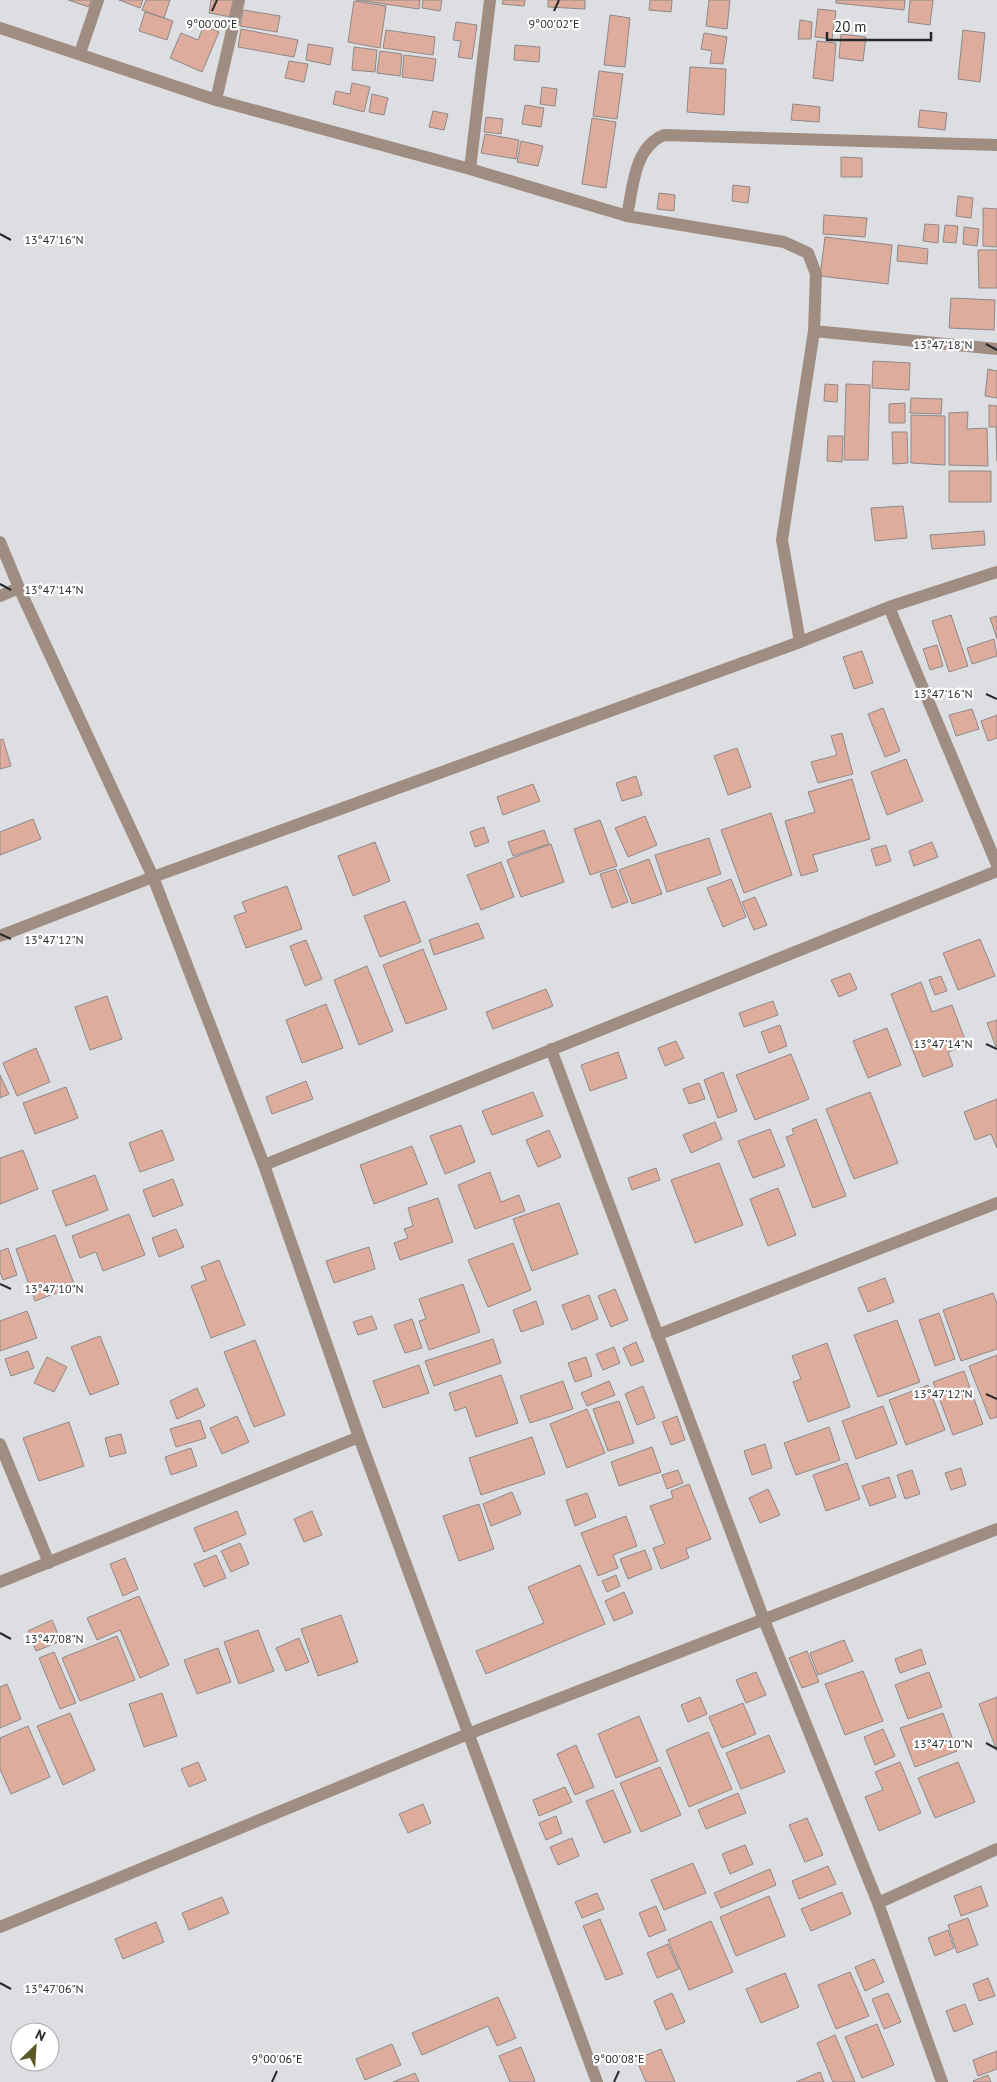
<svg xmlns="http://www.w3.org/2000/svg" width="997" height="2082" font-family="'PT Sans',sans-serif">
  <rect width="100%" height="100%" fill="#dcdee2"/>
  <path fill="#deac9d" stroke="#8e8988" d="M68,0H91L89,7Z
    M119,0H143L140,8Z
    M146,0H170L164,18L142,10Z
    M211,0H234L231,17L209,13Z
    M356,0H420L419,9Z
    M423,0H442L440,11L422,8Z
    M503,0H525L524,6L502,4Z
    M548,0H585V9L548,7Z
    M650,0H672L671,12L649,10Z
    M709,0H730L727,29L706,26Z
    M836,0H905L904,10L836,3Z
    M910,0H933L930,25L908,22Z
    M354,1L386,6L380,48L348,42Z
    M818,9L836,11L832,39L815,37Z
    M243,10L280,16L277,32L240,26Z
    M145,12L173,21L167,40L139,31Z
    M610,15L630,18L625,67L604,65Z
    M800,20L812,22L811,39H798Z
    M456,22L477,25L472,59L458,57L461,41L453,40Z
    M204,25L219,32L202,72L170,58L181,33L198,40Z
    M241,29L298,40L294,57L238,47Z
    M386,30L435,37L433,55L383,48Z
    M963,30L985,33L980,82L958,79Z
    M704,33L727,37L723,64L710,63L712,51L701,49Z
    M841,34L866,37L863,61L839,58Z
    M817,41L836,43L833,81L813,78Z
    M308,44L333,48L330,65L306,60Z
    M515,45L540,47L539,62L514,60Z
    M354,47L377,50L375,72L352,70Z
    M380,51L402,54L400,76L377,73Z
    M404,55L436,59L433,81L402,77Z
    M289,61L308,64L304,82L285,78Z
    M690,67L726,69L724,115L687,112Z
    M599,71L623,74L617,119L593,116Z
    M352,83L370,87L364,112L333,104L336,91L350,94Z
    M542,87L557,89L555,106L540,104Z
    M372,94L388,98L384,115L369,112Z
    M793,104L820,107L819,122L791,120Z
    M525,105L544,108L541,127L522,124Z
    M920,110L947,113L945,130L918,127Z
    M433,111L448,114L444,130L429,127Z
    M486,117L503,119L501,134L484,132Z
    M592,118L616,122L606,188L582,184Z
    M485,134L519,140L516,159L481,153Z
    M521,141L543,146L538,166L517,162Z
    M841,157L862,158V177H841Z
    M733,185L750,187L748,203L732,201Z
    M659,193L675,195L674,211L657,209Z
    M958,196L973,198L971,218L956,216Z
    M983,208L997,209V247L983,246Z
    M824,215L867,218L865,237L823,234Z
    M925,224L939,225L938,243L923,241Z
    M945,225L958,226L956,243L943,242Z
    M964,227L979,229L977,246L963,244Z
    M825,237L892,245L888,284L820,276Z
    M898,245L928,249L927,264L897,261Z
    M978,250H997V288H979Z
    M951,298L995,300L994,330L949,328Z
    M873,361L910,363L909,390L872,388Z
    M988,369L997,371V398L985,396Z
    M825,384L838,385L837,402L824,401Z
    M846,384L870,385L868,460H844Z
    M911,398L942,399L941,414L910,413Z
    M905,403V423H889V404Z
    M989,405L997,406V461L996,427H989Z
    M968,412L967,429L987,428L988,466L949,465V413Z
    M911,415L945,416V465L911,463Z
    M892,432H907L908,463L893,464Z
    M828,436H843L842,462L827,461Z
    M949,471H991V502H949Z
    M903,506L907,538L875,541L871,508Z
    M984,531L985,545L932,549L930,535Z
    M951,615L968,666L949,672L932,621Z
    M997,616V639L990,618Z
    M994,639L997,656L972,664L967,648Z
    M937,645L943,666L930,670L923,649Z
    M862,651L873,683L854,689L843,657Z
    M883,708L900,751L885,757L868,714Z
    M972,709L979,729L956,736L949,715Z
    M997,715V738L988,741L981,721Z
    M842,733L853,774L818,783L811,762L837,755L831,736Z
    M3,739L11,766L0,769V740Z
    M737,748L751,787L728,795L714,756Z
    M906,759L923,801L887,815L871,772Z
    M636,776L642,795L622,801L616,783Z
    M852,779L870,839L813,855L818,871L801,876L785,821L815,812L808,792Z
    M533,784L540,801L503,815L497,797Z
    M771,813L792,875L744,893L721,830Z
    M645,816L657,845L628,857L615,828Z
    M33,819L41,839L0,855V832Z
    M600,820L617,866L590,875L574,829Z
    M484,827L489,842L475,847L470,832Z
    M544,830L549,844L513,856L508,842Z
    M709,838L721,874L667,892L655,855Z
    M375,842L390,881L353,896L338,856Z
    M932,842L938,857L914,866L909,851Z
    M551,844L564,882L521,897L507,860Z
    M886,845L891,861L876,866L871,849Z
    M649,859L662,894L632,904L619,870Z
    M501,862L514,897L481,910L467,875Z
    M616,869L628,902L612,908L600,874Z
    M731,879L746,917L723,927L707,888Z
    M287,886L302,929L246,948L234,916L246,912L242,902Z
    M755,897L767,925L754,930L742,902Z
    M405,901L421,942L380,957L364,916Z
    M478,923L484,938L434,955L429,940Z
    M980,939L995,976L958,990L943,953Z
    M306,940L322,979L305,986L290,946Z
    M423,949L447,1009L406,1024L383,965Z
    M367,966L393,1031L359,1045L334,980Z
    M850,973L857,989L839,997L831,980Z
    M941,976L947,991L935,995L929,980Z
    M921,982L932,1012L952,1005L967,1045L948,1052L953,1066L923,1077L891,994Z
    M546,989L553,1006L493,1029L486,1012Z
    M107,996L122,1039L90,1050L75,1007Z
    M773,1001L778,1015L744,1027L739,1013Z
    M326,1004L343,1048L302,1063L286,1020Z
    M997,1020V1047H996L987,1023Z
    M780,1025L787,1046L769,1053L761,1032Z
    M887,1028L901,1065L868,1078L853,1041Z
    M676,1041L684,1058L665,1066L658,1048Z
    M36,1048L50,1082L17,1096L3,1063Z
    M618,1052L627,1078L590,1091L581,1065Z
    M791,1054L809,1099L755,1120L736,1075Z
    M723,1072L737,1111L718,1118L704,1080Z
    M0,1075L9,1094L0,1098Z
    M306,1081L313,1099L272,1114L266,1097Z
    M699,1083L705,1099L689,1104L683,1089Z
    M66,1087L78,1118L35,1134L23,1103Z
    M533,1092L543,1116L492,1135L482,1111Z
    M870,1092L898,1163L854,1179L826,1109Z
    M997,1099V1148L991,1134L975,1140L964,1112Z
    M816,1119L846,1196L813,1208L786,1137L794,1134L792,1129Z
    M715,1122L722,1139L691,1153L683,1135Z
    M461,1125L475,1162L445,1174L430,1136Z
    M770,1129L785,1166L753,1178L738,1141Z
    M162,1130L174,1160L140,1172L129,1143Z
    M549,1130L561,1157L538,1167L526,1140Z
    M412,1146L427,1184L374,1204L360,1165Z
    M23,1150L38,1189L0,1204V1158Z
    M719,1163L743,1225L695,1243L671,1180Z
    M656,1168L660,1180L632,1190L628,1178Z
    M490,1172L501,1202L519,1195L525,1211L475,1229L458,1185Z
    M95,1175L108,1210L66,1226L52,1191Z
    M173,1179L183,1205L153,1217L143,1190Z
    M778,1188L796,1235L768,1246L750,1199Z
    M438,1198L453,1242L400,1260L394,1243L408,1238L404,1229L413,1226L408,1208Z
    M559,1203L578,1254L532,1271L513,1219Z
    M129,1214L145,1255L103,1271L96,1252L80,1258L72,1236Z
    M176,1229L184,1247L159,1257L152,1238Z
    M55,1235L75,1286L35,1301L16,1249Z
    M513,1243L531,1290L488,1307L468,1260Z
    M369,1247L375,1269L334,1283L326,1261Z
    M8,1248L17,1275L3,1280L0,1272V1251Z
    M219,1260L245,1325L211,1338L191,1286L206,1280L201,1267Z
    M885,1278L894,1302L868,1312L858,1288Z
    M463,1284L480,1332L429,1350L419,1321L426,1319L419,1299Z
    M615,1289L628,1320L611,1327L598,1296Z
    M993,1293L997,1304V1349L961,1361L943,1310Z
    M589,1295L598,1319L572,1330L562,1305Z
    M536,1301L544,1324L521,1332L513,1310Z
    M27,1311L37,1338L0,1351V1321Z
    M939,1313L955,1359L935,1366L919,1320Z
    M372,1316L377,1329L358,1335L353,1322Z
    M412,1319L422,1348L405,1353L394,1325Z
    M897,1320L920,1382L878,1397L854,1335Z
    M100,1336L119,1384L90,1395L71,1347Z
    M493,1339L501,1363L434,1386L425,1361Z
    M255,1340L285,1415L254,1427L224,1352Z
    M636,1342L644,1361L631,1366L623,1348Z
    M827,1343L850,1407L808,1422L793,1382L801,1379L792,1356Z
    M614,1347L620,1363L603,1370L596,1354Z
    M28,1351L34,1368L11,1376L5,1359Z
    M997,1355V1417L990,1419L969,1366Z
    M47,1357L67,1367L54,1392L34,1383Z
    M586,1357L592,1376L575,1382L568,1363Z
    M419,1365L429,1393L383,1408L373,1381Z
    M964,1371L983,1424L953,1435L933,1382Z
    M501,1375L518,1423L476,1437L466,1407L455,1411L449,1393Z
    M563,1381L573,1409L530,1423L520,1396Z
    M609,1381L615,1395L587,1406L581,1393Z
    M928,1385L945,1430L906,1445L889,1400Z
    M643,1386L655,1418L637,1425L625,1394Z
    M197,1388L205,1406L177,1419L170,1401Z
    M619,1401L634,1443L608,1451L593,1409Z
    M883,1406L897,1444L856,1459L842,1421Z
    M587,1409L605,1453L567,1468L550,1424Z
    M237,1416L249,1442L222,1454L210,1428Z
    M677,1416L685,1440L671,1445L662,1422Z
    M200,1420L206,1438L176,1447L170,1429Z
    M69,1422L84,1466L39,1481L23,1438Z
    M829,1427L840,1460L796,1475L784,1443Z
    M121,1434L126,1453L110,1457L105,1438Z
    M532,1437L545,1474L481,1495L469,1458Z
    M765,1444L772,1468L752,1475L744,1451Z
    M652,1447L661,1472L619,1486L611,1462Z
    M191,1448L197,1466L171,1475L165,1457Z
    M847,1463L860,1499L826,1511L813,1475Z
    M961,1468L966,1485L951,1490L945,1473Z
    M678,1470L683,1483L667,1489L662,1475Z
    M912,1470L920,1494L905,1499L897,1475Z
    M889,1477L896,1497L870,1506L862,1486Z
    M689,1484L711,1539L686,1549L689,1558L661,1569L653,1548L665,1544L650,1506L673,1498L671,1491Z
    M768,1489L780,1515L760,1523L749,1498Z
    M512,1492L521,1514L491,1526L483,1504Z
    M587,1493L596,1517L575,1526L566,1500Z
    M479,1504L494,1549L459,1561L443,1516Z
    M237,1511L246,1534L204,1552L194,1528Z
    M312,1511L322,1535L304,1542L294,1519Z
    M626,1516L637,1546L613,1555L618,1568L598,1576L581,1533Z
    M240,1543L249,1564L231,1572L221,1551Z
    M645,1550L652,1569L628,1579L620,1559Z
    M216,1555L226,1578L204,1587L194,1564Z
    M125,1558L138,1589L123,1596L110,1564Z
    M580,1565L605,1624L486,1674L476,1651L544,1623L528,1587Z
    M616,1575L620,1586L607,1592L602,1581Z
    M624,1592L633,1613L614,1621L605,1601Z
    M139,1596L169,1665L140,1678L120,1630L97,1640L87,1618Z
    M341,1615L358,1662L318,1676L301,1629Z
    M52,1620L61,1641L36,1651L28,1631Z
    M258,1630L274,1671L239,1684L224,1642Z
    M117,1636L135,1680L80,1701L62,1658Z
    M299,1638L309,1662L286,1671L276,1648Z
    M844,1640L853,1661L818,1675L810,1653Z
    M218,1648L231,1682L197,1694L184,1660Z
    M921,1649L926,1664L900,1673L895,1659Z
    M807,1651L819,1682L802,1688L789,1658Z
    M54,1652L76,1703L60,1709L39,1658Z
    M863,1671L883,1721L845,1735L825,1684Z
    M756,1672L766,1695L746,1703L736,1680Z
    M929,1672L942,1707L908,1719L895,1685Z
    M7,1684L21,1719L0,1728V1687Z
    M162,1693L177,1736L144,1747L129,1704Z
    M700,1697L707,1714L688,1722L681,1705Z
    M997,1697V1751L979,1704Z
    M743,1703L756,1734L722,1748L709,1717Z
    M70,1713L95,1770L63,1785L37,1726Z
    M943,1713L957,1751L915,1767L900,1728Z
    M639,1716L658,1761L616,1778L598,1734Z
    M28,1726L50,1777L11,1794L0,1769V1738Z
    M883,1729L895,1756L875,1765L864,1737Z
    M708,1732L732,1789L689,1807L666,1750Z
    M769,1735L785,1772L741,1789L726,1753Z
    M576,1745L594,1787L575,1795L557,1754Z
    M198,1762L206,1780L189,1787L181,1769Z
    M900,1762L921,1813L879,1831L865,1797L883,1790L875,1772Z
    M958,1762L975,1802L935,1818L918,1778Z
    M660,1767L681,1815L641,1832L620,1783Z
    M565,1787L572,1802L539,1816L533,1800Z
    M613,1790L631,1832L604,1843L586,1801Z
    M738,1793L746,1813L706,1829L698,1810Z
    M423,1804L431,1823L408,1833L399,1814Z
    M556,1816L562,1833L546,1840L539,1823Z
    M807,1818L823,1855L805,1862L789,1825Z
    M572,1838L579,1856L558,1865L550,1847Z
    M745,1845L753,1864L730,1874L722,1854Z
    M693,1863L706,1893L664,1910L651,1880Z
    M828,1866L836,1884L799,1899L792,1881Z
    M770,1869L776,1885L721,1908L714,1893Z
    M981,1886L988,1906L961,1916L954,1896Z
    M842,1892L851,1914L811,1931L801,1909Z
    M597,1893L604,1909L582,1918L575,1902Z
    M769,1896L785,1936L736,1956L720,1917Z
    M222,1897L229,1913L189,1930L182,1913Z
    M656,1906L666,1930L649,1937L639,1913Z
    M968,1918L978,1945L957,1953L948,1925Z
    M600,1919L623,1974L606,1980L583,1926Z
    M711,1921L733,1972L689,1990L668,1940Z
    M156,1922L164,1942L123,1959L115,1939Z
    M948,1930L954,1948L935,1956L928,1938Z
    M668,1944L679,1969L657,1978L647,1953Z
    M874,1959L884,1982L865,1991L855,1967Z
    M850,1972L869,2016L836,2029L818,1985Z
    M785,1973L799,2007L761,2023L746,1989Z
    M988,1978L995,1996L979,2001L973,1984Z
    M672,1993L685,2022L666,2030L654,2001Z
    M888,1993L901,2022L884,2029L872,1999Z
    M498,1997L516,2038L497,2046L488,2026L422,2055L412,2033Z
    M965,2004L973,2024L954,2032L946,2011Z
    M877,2024L894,2065L862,2078L845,2037Z
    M835,2035L855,2082H833L817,2043Z
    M392,2044L401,2065L365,2080L356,2059Z
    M521,2047L535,2081L533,2082H510L499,2056Z
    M661,2049L675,2082H646L636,2059Z
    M997,2051V2069L978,2076L973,2060Z
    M820,2072L824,2082H796Z
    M415,2073L419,2082H393Z
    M988,2075L991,2082H974L973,2081Z"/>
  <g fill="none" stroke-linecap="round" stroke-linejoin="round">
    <path stroke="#a08d82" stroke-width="12" d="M0,28L216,100L470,169L627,216L784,242L808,253L816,274L814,331L782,540L800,642
      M80,53L98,0
      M216,100L239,0
      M470,169L490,0
      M627,216C633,187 634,147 664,135L997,145
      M814,331L997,349
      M0,542L19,588L153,877L264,1165L359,1437L597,2082
      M0,596L19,588
      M889,607L997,865
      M0,936L153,877L800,642L889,607L997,572
      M551,1049L764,1620L878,1903L942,2082
      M264,1165L997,871
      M657,1335L997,1203
      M0,1444L49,1563
      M0,1582L359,1437
      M878,1903L997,1849
      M0,1927L468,1734L997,1529"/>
  </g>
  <path fill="none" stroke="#28292a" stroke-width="2" d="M212,11L217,0M554,11L559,0M0,234L11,240M986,344L997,350M0,584L11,590M986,694L997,699M0,934L11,939M986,1044L997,1049M0,1284L11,1289M986,1394L997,1399M0,1633L11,1639M986,1743L997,1749M0,1983L11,1989M272,2082L277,2071M614,2082L619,2071"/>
  <g font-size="12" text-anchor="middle" fill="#28292a" stroke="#fff" stroke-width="4.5" stroke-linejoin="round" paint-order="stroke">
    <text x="212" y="28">9°00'00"E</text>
    <text x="554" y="28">9°00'02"E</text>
    <text x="54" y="244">13°47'16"N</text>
    <text x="943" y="349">13°47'18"N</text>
    <text x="54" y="594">13°47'14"N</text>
    <text x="943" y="698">13°47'16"N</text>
    <text x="54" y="944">13°47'12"N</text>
    <text x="943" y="1048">13°47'14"N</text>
    <text x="54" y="1293">13°47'10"N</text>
    <text x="943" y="1398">13°47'12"N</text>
    <text x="54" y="1643">13°47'08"N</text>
    <text x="943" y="1748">13°47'10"N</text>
    <text x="54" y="1993">13°47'06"N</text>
    <text x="277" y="2063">9°00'06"E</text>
    <text x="619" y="2063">9°00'08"E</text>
  </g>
  <g transform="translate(35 2047) rotate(25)"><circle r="24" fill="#ffffff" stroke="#a9a9aa"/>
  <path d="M0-4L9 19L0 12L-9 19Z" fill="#595a27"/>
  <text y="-8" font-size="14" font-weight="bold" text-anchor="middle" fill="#28292a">N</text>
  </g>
  <path d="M827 32v8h104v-8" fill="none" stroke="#28292a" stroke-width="2.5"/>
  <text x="834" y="32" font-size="15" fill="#28292a" stroke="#ffffff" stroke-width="4" paint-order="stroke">20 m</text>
</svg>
